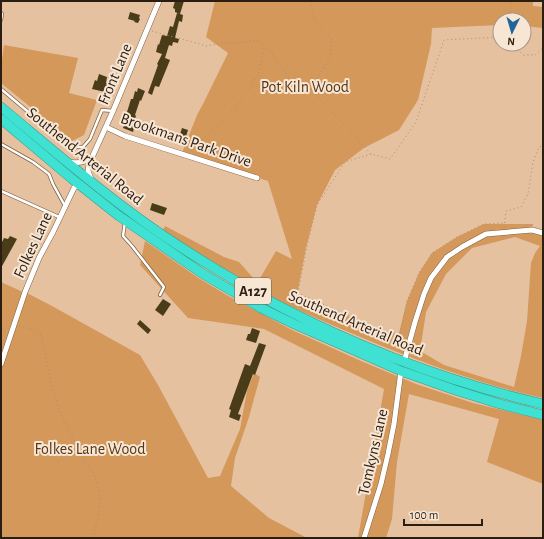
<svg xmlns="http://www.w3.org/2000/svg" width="544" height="539" font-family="'Alegreya Sans',sans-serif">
  <rect width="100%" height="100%" fill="#e5c19f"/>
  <path fill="#d4985a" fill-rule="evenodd" d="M215,1H533V6L543,7V28L524,26V20H500V25L432,28L431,44L418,100L399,130L364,148L335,170L317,205L306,248L297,295L383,331L399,333L407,301L419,273L432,253L457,237L484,224H533L532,230L543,232V398C488,386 434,367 382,346C333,326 283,305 237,278C211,264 187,247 162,232L165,226L224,257L239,262L255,280H259L276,251L294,260L292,259L268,181L182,153L197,115L203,104L228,53L206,37ZM515,237L540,246L535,253L531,263L527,321L521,356L514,387L444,365L420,351L426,312L446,274L472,248Z
    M4,45L78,58L69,93L97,100L84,135L72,141L1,83V67Z
    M145,241L200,279L230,297L292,330L361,361L416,384L473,403L543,420V484L487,462L499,419L409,394L397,462L392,519L386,538H358L384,389L264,329L188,318L140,265Z
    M1,282L25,293V292L52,306L140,355L158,385L208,478L220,476L240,429L247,391L254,373L260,377L249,417L235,458L231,486L269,518L307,538H1Z"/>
  <path fill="#4b3c19" d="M175,1H184L180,14L175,12V9L173,8Z
    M130,12L140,15L139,18L140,19L138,23L134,22L135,21L128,19Z
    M177,13L183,15L182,22L179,21L175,38L179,39L178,43L173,42L172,46L169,45L165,58L170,60L159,87L155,86L152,95L148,93L158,65L157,64L162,54L156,52L158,44L159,45L162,35L167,36L170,26L173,27Z
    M99,74L107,77L106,83H108L105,92L92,89L95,80L97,81Z
    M138,88L145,91L141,101L140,100L135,115L136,116L134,121L141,123L138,130L134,128L133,132L123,128L127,117L124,116L126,112H127L131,99H133L135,91L137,92Z
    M182,128L188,130L184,143L178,141Z
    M152,203L167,208L164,215L150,210Z
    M10,236L17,239L1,268V244L4,238L8,239Z
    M163,299L171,304L163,316L155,310Z
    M140,320L151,330L148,334L137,324Z
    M252,328L260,331L256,343L246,340L248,334H250Z
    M259,343L266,345L255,375L253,374L238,414L241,415L239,421L229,417L231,410L229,409L245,364L250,366Z"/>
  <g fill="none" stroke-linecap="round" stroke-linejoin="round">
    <defs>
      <path id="lane" d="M1,13L2,14L1,20
        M1,89L63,141L72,147H83L90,139L102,110L113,111
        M1,144L33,162L49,174L53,184L65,206
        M1,191L59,217
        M125,222L123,236L132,246L164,287L160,295"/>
      <path id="street" d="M106,127L125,136L257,178
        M69,162C78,164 85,162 92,157
        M91,179L88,171L89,164L113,111L159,1
        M404,362L415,322L424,294L431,278L447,257L462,247L486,234L532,230L543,233
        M1,364L25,292L39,258L53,232L74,188L78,184
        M364,538L381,484L388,454L394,424L401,371"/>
      <path id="highway" d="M1,107C42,141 82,176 125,208C162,236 201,261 241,284C253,291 266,299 279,306C362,349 452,383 543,404
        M1,119L71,178L119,216L203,274L261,308L294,324L401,371L455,390L500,404L543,415"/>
    </defs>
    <use href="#lane" stroke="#826344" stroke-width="4"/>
    <use href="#street" stroke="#826344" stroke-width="6"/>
    <use href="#highway" stroke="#379d8e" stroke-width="10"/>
    <path stroke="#aa8d72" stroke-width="1" stroke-dasharray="1 3" stroke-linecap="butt" d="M310,1L315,21L332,39L330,57L311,89L371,154L390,159L416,122L444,40L500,37
      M507,20L512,1
      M152,31L207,46L221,43H237L252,41H259L270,51L291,80L311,89
      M512,44L523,55H535L543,48
      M191,151L213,129L234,109L250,88L259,73L264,47
      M371,154L345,162L317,205L307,246L298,293L383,331L400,334L407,301L419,273L432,253L457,237L484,224L505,223
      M504,227L506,211L521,207L528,194L533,162L539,147L543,146
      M19,326L35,330L40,333L44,346L51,386L56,399L62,416L79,451L86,462L94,474L99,490L100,502L98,519L92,538"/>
    <use href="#lane" stroke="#fff" stroke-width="2.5"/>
    <use href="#street" stroke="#fff" stroke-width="5"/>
    <use href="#highway" stroke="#3ee1d2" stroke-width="9"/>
  </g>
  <g text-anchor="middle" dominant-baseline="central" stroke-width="4" stroke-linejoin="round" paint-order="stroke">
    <rect fill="#f8e6d5" stroke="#685a4b" stroke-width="1" x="235" y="278" width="36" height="26" rx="3"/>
    <g font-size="15" font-weight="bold" fill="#2b1e10">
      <text x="253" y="291">A127</text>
    </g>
    <g font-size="16" fill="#2b1e10" stroke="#f8e6d5">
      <text transform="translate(115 74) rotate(-67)">Front Lane</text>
      <text transform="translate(186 140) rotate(19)">Brookmans Park Drive</text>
      <text transform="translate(85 156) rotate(39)">Southend Arterial Road</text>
      <text transform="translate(33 245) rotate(-65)">Folkes Lane</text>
      <text transform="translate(356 323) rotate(23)">Southend Arterial Road</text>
      <text transform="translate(373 452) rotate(-77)">Tomkyns Lane</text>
    </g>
    <g font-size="16" fill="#573714" stroke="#f8e6d5">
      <text x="305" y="87">Pot Kiln Wood</text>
      <text x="90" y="449">Folkes Lane Wood</text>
    </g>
  </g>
  <rect width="544" height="539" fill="none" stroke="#2b1e10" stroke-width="4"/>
  <g transform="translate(512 32) rotate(185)"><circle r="19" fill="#f8e6d5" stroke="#a69686"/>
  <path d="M0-3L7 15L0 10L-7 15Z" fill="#1f6599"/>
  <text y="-6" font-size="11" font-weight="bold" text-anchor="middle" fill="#2b1e10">N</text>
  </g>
  <path d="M404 519v6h78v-6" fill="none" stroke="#2b1e10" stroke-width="2"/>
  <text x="410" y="519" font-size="12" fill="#2b1e10" stroke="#f8e6d5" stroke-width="3" paint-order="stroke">100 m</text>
</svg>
